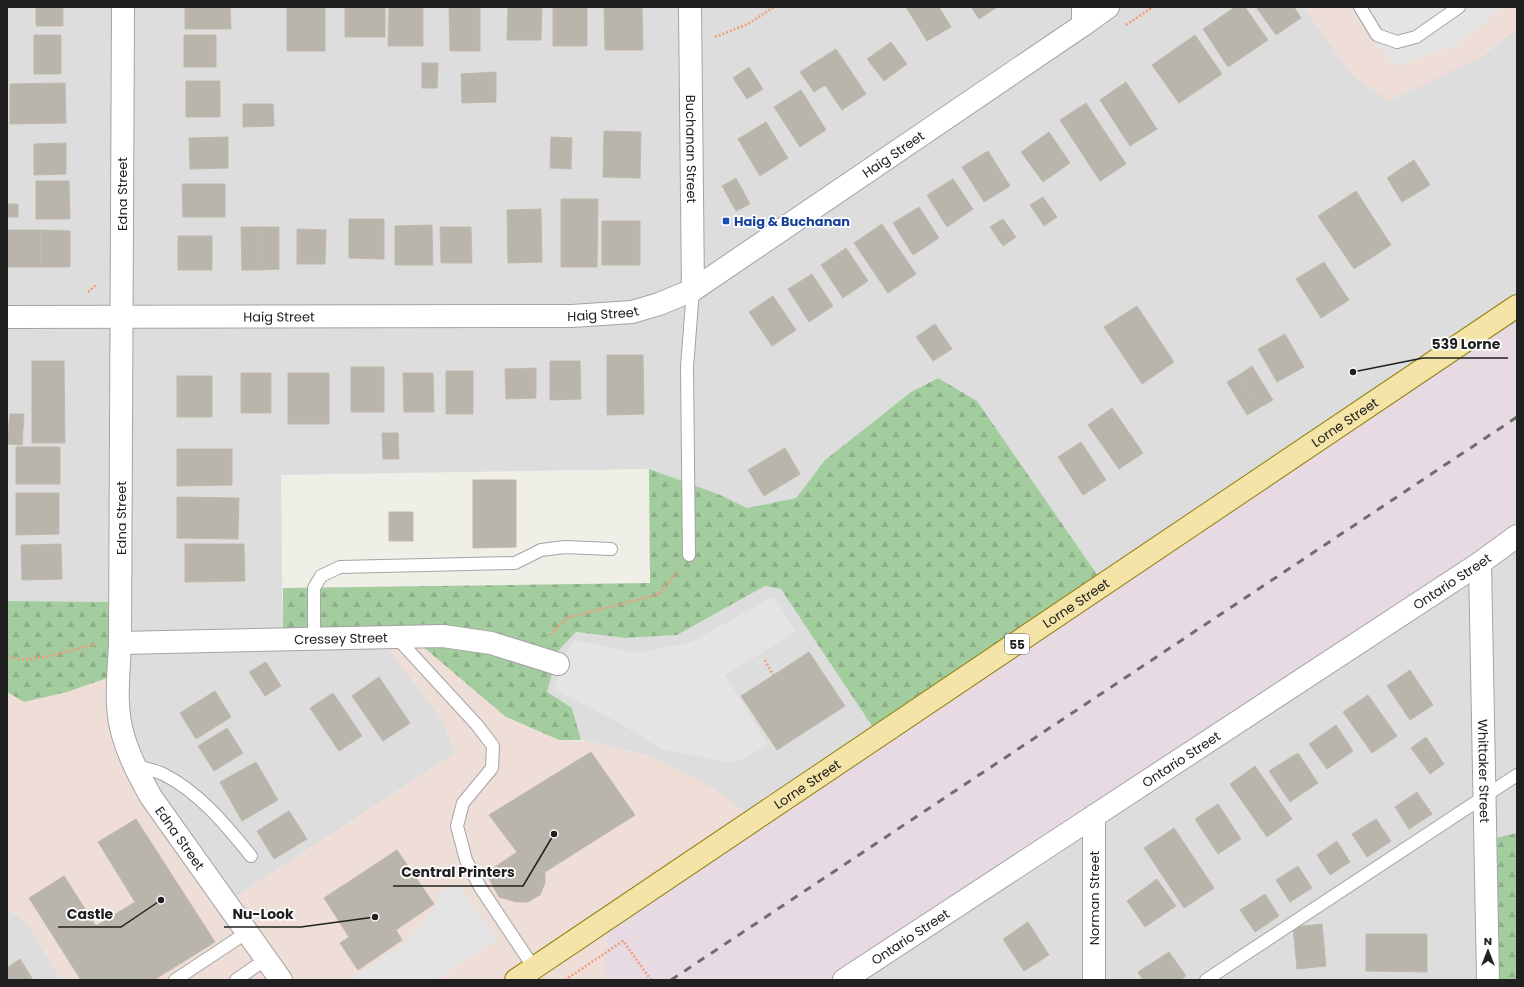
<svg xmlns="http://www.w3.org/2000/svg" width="1524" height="987" font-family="Poppins,sans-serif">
  <defs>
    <pattern id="forest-firs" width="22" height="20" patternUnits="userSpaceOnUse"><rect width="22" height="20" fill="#a3cc9f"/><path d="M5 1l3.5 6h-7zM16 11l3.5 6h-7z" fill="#8caf89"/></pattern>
  </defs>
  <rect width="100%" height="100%" fill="#f0efe7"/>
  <path fill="#dedddd" d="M7,7H1304L1353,76L1481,57L1517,28V304L1103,583L977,401L938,378L911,392L825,460L796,498L747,508L718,494L649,469L281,475L283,641L381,639L443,720L455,753L228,902L124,734L122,602L7,601Z
    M1517,536V833L1487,840L1489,980H844Z
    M765,586L781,588L878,735L752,819L702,781L650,756L581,740L572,708L547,693L559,650L576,632L626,638L677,635Z
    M7,909L27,923L61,980H7Z"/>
  <path fill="#efded8" d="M1304,7H1517V28L1481,57L1389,101L1353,76Z
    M381,639H414L506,717L559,740L592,742L650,756L702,781L747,813L608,915L604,980H61L27,923L7,909V692L25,702L110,677L124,734L228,902L455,753L443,720Z"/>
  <path fill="#e8dae3" d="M1517,304V536L844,980H604L608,915Z"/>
  <path fill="url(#forest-firs)" d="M938,378L977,401L1103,583L878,735L781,589L765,586L677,635L626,638L576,632L559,650L547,692L572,708L581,740H559L506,717L414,639L283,642V588L650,583L649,469L718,494L747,508L796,498L825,460L911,392Z
    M7,601L122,602L110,677L67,692L24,702L7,692Z
    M1517,833V980H1489L1487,840Z"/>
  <path fill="#e4e4e4" d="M1348,7H1503L1455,46L1395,66Z
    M774,596L796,632L725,675L768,745L735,763L662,750L623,725L555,690L558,664L575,640L637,653L691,642Z
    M456,883L498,939L436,980H349L405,942L435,908L437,895Z"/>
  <path fill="#b9b5ad" stroke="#c0b9ab" d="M36,7H63V26H36Z
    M185,7H230L231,29H185Z
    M287,7H325V51H287Z
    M345,7H385V37H345Z
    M389,7H423V46H388Z
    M449,7H480V51H450Z
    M553,7H587V46H553Z
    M604,7H642L643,50H605Z
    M906,7H939L951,27L927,41Z
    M971,7H997L979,19Z
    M1235,7H1245L1268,40L1228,67L1203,29Z
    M1256,7H1294L1301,18L1276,35Z
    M508,8H542L541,40H507Z
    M34,35H61V74H34Z
    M184,35H216V67H184Z
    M1195,35L1222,74L1179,103L1152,65Z
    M891,42L907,64L884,81L867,59Z
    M836,49L866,94L842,110L825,85L814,92L800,72Z
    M422,63H438L437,88H422Z
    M749,67L763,89L747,99L733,78Z
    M496,72V102L462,103L461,74Z
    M186,81H220V117H186Z
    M1126,82L1157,129L1130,146L1100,100Z
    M65,83L66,123L10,124V84Z
    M801,90L826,130L800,147L774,107Z
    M1086,103L1126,164L1100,181L1060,120Z
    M243,104H273L274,126L243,127Z
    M766,122L788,158L760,176L738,139Z
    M604,131L641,132L640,178L603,177Z
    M1049,132L1070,163L1043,182L1021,152Z
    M228,137V168L190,169L189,138Z
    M551,137L572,138L571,169L550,168Z
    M66,143V174L34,175V144Z
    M988,151L1010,186L984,202L962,167Z
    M1414,160L1430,185L1402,202L1387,178Z
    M736,178L750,204L736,211L722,186Z
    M953,179L973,209L947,227L927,195Z
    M36,181H69L70,219H36Z
    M182,184H225V217H183Z
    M1356,191L1391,245L1354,269L1318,216Z
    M1043,197L1057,217L1044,226L1030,205Z
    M561,199H598L597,267H561Z
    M7,204H18V217H7Z
    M919,207L939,238L913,255L893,223Z
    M541,209L542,262L508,263L507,210Z
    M349,219H384V259L349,258Z
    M1003,219L1016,237L1003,246L990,227Z
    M602,221H640V265H602Z
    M882,224L916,274L888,293L854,243Z
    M432,225L433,265H395V226Z
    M241,227H261L262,270H242Z
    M261,227H279V269L262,270Z
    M440,227H471L472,263H441Z
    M297,229L326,230L325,264H297Z
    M7,230H41V267H7Z
    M41,230L70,231V267H41Z
    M178,236H212V270H178Z
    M846,248L868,281L843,298L821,265Z
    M1324,262L1349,300L1321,318L1296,279Z
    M812,274L833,306L809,322L788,289Z
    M773,296L796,330L772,346L749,312Z
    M1137,306L1174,362L1142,384L1104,327Z
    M935,324L952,349L933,361L916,337Z
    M1285,334L1304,367L1277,382L1258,349Z
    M607,355H643L644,414L607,415Z
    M32,361H64L65,443H32Z
    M550,361H580L581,399L550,400Z
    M1252,366L1273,400L1259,408L1239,375Z
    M351,367H384V412H351Z
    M536,368V398L506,399L505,369Z
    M446,371H473V414H446Z
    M241,373H271V413H241Z
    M288,373H329V424H288Z
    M403,373H433L434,412H404Z
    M1239,375L1259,408L1247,415L1227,382Z
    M177,376H212V417H177Z
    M1112,408L1143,453L1119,469L1088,425Z
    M10,414H24L22,445L7,444Z
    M382,433H398L399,459H383Z
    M1081,442L1106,480L1083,495L1058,457Z
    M16,447H60V484H16Z
    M785,448L800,474L764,496L748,470Z
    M177,449H232V485L177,486Z
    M473,480H516V547L473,548Z
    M16,493H59V534L16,535Z
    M177,497L239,498L238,539L177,538Z
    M389,512H413V541H389Z
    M61,544L62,579L22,580L21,545Z
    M185,544H244L245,581L185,582Z
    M809,652L845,706L777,750L741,696Z
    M266,662L281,686L265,696L249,672Z
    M1410,670L1433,705L1410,720L1387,686Z
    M379,677L410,723L383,741L352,696Z
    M215,691L231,717L196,739L180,713Z
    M333,693L362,736L339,751L310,708Z
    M1368,695L1397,736L1372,753L1343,712Z
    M1336,725L1353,751L1327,769L1309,744Z
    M227,728L243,753L214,771L198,746Z
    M1426,737L1444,764L1430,774L1411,748Z
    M591,752L635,815L545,872V883L540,895L528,902H516L499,897L486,873L517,852L489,815Z
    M1298,753L1318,783L1290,802L1269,771Z
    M256,762L278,800L242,821L220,782Z
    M1255,766L1292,819L1267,837L1230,784Z
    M1417,792L1432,814L1409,829L1395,807Z
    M1218,804L1241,839L1218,854L1195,819Z
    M289,811L307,839L274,859L257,831Z
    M136,819L215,942L154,980H81L29,898L64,876L96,926L135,902L98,842Z
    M1376,819L1391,841L1367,857L1352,834Z
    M1174,828L1214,888L1184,908L1144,848Z
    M1337,841L1350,862L1330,875L1317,855Z
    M397,850L434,904L396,930L402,940L358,970L340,943L349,937L324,898Z
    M1298,866L1312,888L1290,902L1276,880Z
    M1157,879L1176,906L1145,927L1127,901Z
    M1265,894L1279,916L1255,932L1240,910Z
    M1028,922L1049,955L1024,971L1003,939Z
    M1322,924L1326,966L1297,969L1293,927Z
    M1366,934H1427V972L1366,971Z
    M1169,952L1186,976L1180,980H1143L1138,972Z
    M20,959L33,980H7V968Z"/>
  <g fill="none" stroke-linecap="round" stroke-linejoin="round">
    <defs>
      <path id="service" d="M1360,7L1377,35L1397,42L1416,37L1459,7
        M689,555L687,367L693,290
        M397,638L477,725L493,746L492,768L463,803L457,826L466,860L480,887L534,968
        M314,639V588L321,576L340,567L515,563L541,550L565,547L611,549
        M134,765C143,768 154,770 163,774C199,792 226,825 251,856
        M175,980L246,933
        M236,980L266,959
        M1206,980L1517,775"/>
      <g id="minor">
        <path id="s1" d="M123,7L120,643C119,673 114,706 123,735C129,757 140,777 151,797L281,980"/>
        <path id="s2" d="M690,7L693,290"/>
        <path d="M1083,25L1108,7"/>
        <path id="s3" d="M1480,563L1488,980"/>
        <path id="s4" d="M120,643L443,636L491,643L558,664"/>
        <path d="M1094,816V980"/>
      </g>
      <g id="tertiary">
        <path id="s5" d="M7,317L572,316L632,312L659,304L693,290L1083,25V7"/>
        <path id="s6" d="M844,980L1480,563L1517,536"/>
      </g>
      <g id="primary">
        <path id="s7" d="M516,980L1517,306"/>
      </g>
    </defs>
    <use href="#service" stroke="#a4a4a4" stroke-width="14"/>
    <use href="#minor" stroke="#a4a4a4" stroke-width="24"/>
    <use href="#tertiary" stroke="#a4a4a4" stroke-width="24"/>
    <use href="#primary" stroke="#90800c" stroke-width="24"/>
    <path stroke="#ef9e79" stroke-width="2.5" stroke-dasharray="2 2" stroke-linecap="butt" d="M1126,25L1153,7
      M715,37L748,24L774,7
      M88,292L96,285
      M550,635L567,618L659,594L677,571
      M7,655C22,668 77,648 96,644
      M765,660L773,675
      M565,980L623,941L651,980"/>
    <use href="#service" stroke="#fff" stroke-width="12"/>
    <use href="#minor" stroke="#fff" stroke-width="22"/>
    <use href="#tertiary" stroke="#fff" stroke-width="22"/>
    <use href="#primary" stroke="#f5e4a7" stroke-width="22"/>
    <path stroke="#6e6e6e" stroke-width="3" stroke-dasharray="8 8" stroke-linecap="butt" d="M671,980L1517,417"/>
  </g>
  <rect fill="#1a4fb4" stroke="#fff" stroke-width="1.5" x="722" y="217" width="8" height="8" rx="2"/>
  <g text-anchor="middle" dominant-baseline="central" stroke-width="3.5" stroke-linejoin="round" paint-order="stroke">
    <rect fill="#fff" stroke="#636363" stroke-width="1" x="1005" y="634" width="24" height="20" rx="3"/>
    <g font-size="12" font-weight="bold" fill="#202020">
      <text x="1017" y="644">55</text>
    </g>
    <g font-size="13" fill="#202020" stroke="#fff">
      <text stroke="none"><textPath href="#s2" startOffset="142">Buchanan Street</textPath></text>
      <text stroke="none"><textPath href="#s5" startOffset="932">Haig Street</textPath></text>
      <text transform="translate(122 194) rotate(-90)">Edna Street</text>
      <text stroke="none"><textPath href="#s5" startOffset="596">Haig Street</textPath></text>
      <text stroke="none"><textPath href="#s5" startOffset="272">Haig Street</textPath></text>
      <text stroke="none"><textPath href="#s7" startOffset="999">Lorne Street</textPath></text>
      <text transform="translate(121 518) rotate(-90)">Edna Street</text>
      <text stroke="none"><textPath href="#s6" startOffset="727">Ontario Street</textPath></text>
      <text stroke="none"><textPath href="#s7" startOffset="675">Lorne Street</textPath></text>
      <text stroke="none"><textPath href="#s4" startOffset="221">Cressey Street</textPath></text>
      <text stroke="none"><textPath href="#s6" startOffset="403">Ontario Street</textPath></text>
      <text stroke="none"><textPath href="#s3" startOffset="208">Whittaker Street</textPath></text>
      <text stroke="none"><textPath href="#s7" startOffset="351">Lorne Street</textPath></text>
      <text stroke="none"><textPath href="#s1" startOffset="847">Edna Street</textPath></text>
      <text transform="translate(1094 898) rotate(-90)">Norman Street</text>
      <text stroke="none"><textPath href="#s6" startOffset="79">Ontario Street</textPath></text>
    </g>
    <g font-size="13" font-weight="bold" fill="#164399" stroke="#fff" text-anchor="start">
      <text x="734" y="221">Haig &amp; Buchanan</text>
    </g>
  </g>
  <path fill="none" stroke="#202020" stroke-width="1.5" d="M1353 372L1423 358H1508M554 834L523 886H393M375 917L301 927H224M161 900L121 927H58"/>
  <g fill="#202020" stroke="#fff" stroke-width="1.5">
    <circle cx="1353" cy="372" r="4"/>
    <circle cx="554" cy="834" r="4"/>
    <circle cx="375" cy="917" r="4"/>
    <circle cx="161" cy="900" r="4"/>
  </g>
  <g font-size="14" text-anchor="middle" font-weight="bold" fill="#202020" stroke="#fff" stroke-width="3.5" stroke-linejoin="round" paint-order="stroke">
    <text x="1466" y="349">539 Lorne</text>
    <text x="458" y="877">Central Printers</text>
    <text x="263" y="919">Nu-Look</text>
    <text x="90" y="919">Castle</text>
  </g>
  <rect width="1524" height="987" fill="none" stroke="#202020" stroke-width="16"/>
  <g transform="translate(1488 951)" stroke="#ffffff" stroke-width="3" paint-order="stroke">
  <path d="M0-3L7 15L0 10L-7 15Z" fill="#202020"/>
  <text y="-6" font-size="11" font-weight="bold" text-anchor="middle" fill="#202020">N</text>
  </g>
</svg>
